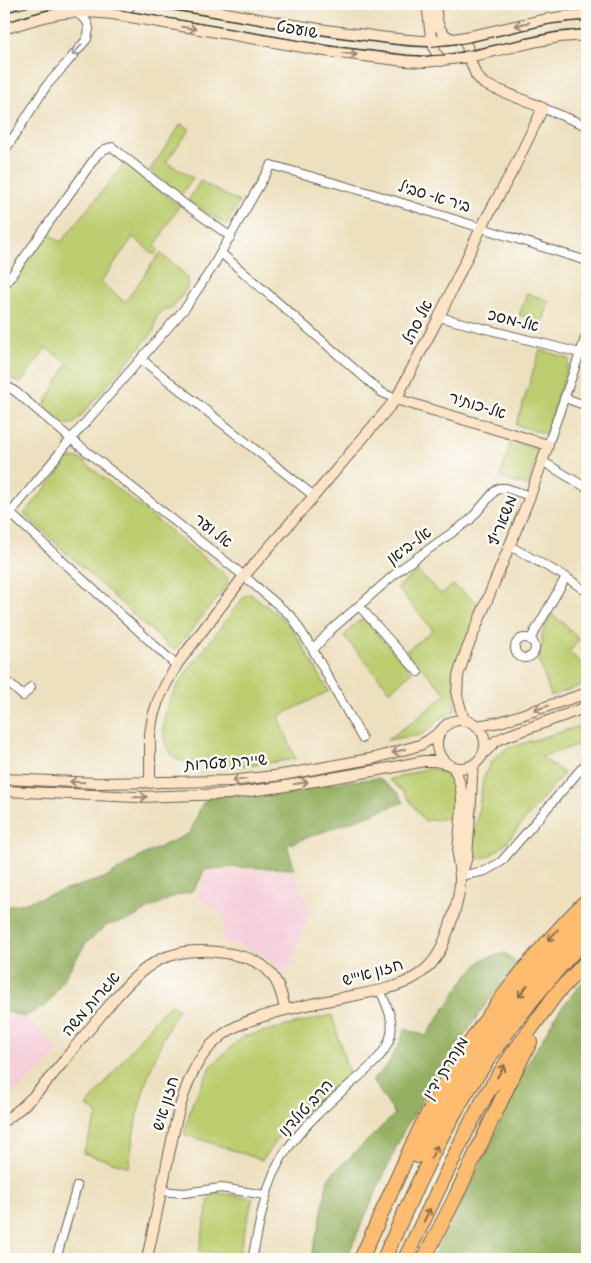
<svg xmlns="http://www.w3.org/2000/svg" width="591" height="1263" font-family="Dekko,'Playpen Sans Hebrew',sans-serif">
  <rect width="100%" height="100%" fill="#fdfcf7"/>
  <filter id="ink" filterUnits="userSpaceOnUse"><feTurbulence type="fractalNoise" baseFrequency=".02" numOctaves="2"/><feDisplacementMap in="SourceGraphic" scale="10" xChannelSelector="R" yChannelSelector="G"/><feConvolveMatrix kernelMatrix="1 2 1 2 8 2 1 2 1" color-interpolation-filters="sRGB"/></filter>
  <filter id="wash" filterUnits="userSpaceOnUse"><feTurbulence type="fractalNoise" baseFrequency=".0096" numOctaves="4" result="noise"/><feDisplacementMap in="SourceGraphic" scale="20" xChannelSelector="R" yChannelSelector="G"/><feGaussianBlur stdDeviation="1.12" result="paint"/><feColorMatrix in="noise" values="0 0 0 0 0 0 0 0 0 0 0 0 0 0 0 0 0 1.4 0 .05"/><feComposite in="paint" operator="in"/></filter>
  <g filter="url(#wash)">
    <rect width="100%" height="100%" fill="#ede0bf"/>
    <path fill="#f5cfda" d="M250,870L295,872L309,911L293,963L282,973L271,961L257,952L242,946L221,943L225,916L197,898L206,872Z
      M4,1011L28,1019L60,1050L48,1063L4,1103Z"/>
    <path fill="#bccd70" stroke="#6c7446" d="M181,124L190,129L166,162L193,178L181,195L150,170Z
      M125,163L179,206L155,246L158,250L154,255L133,237L101,282L125,302L160,253L187,276V288L172,309H164L156,318L154,331L74,424H65L44,406L68,363L46,348L21,383L4,376V294L48,233L61,242Z
      M200,181L239,202L227,225L188,201Z
      M527,293L549,301L543,322L519,315Z
      M540,350L570,359L546,434L516,425Z
      M511,441L539,450L528,486L500,478Z
      M71,458L80,459L223,573L228,579L226,587L176,649L169,647L24,514Z
      M417,571L441,594L453,585L482,606L456,680L455,711L441,718L430,729L421,735L387,740L415,720L446,694L406,651L433,630L397,588Z
      M250,594L255,597L283,619L293,630L329,691L279,716L295,759L253,765L221,767L181,761C173,758 169,753 166,745C153,708 188,670 209,643C220,627 232,612 244,597Z
      M551,614L565,624L579,640L569,652L587,668V684L551,696L539,661V651L542,647V635Z
      M363,620L368,624L412,672L390,691L344,636L357,622Z
      M587,724V742L541,757L564,773L504,845C495,852 480,866 472,853L483,779L491,762L498,754L508,748Z
      M429,768L442,772L453,781L456,817L424,821L403,791L389,780Z
      M171,1005L178,1009C159,1043 144,1082 136,1121C133,1136 131,1152 129,1167L83,1153L98,1114L87,1106L158,1016Z
      M332,1015L349,1074L327,1094L290,1121L262,1160L184,1134L192,1104L211,1066L242,1037Z
      M217,1193L253,1198L238,1256L199,1251L209,1200L212,1195Z"/>
    <path fill="#95b062" stroke="#58663f" d="M378,778L397,792L404,802L287,845L295,869L232,867L204,870L201,878L195,888L190,892L176,896L154,906L129,920L107,925L86,943L48,1004L24,1017L4,1010V907L30,901L107,877L143,855L190,833L201,806L207,798Z
      M505,953L520,966L493,994L438,1074L403,1132L346,1259H310L320,1222L328,1178L395,1114L372,1080L387,1065L399,1044L405,1029L426,1036L468,974L483,959Z
      M587,976V1259H432L481,1164L524,1070L558,1012Z"/>
  </g>
  <g filter="url(#ink)">
    <g fill="none" stroke-linecap="round" stroke-linejoin="round">
      <defs>
        <path id="street" d="M115,14L125,11L133,4
          M543,108L587,126
          M4,152L47,85L65,65L87,39L89,29L88,24L85,19L75,12
          M221,253L381,392L396,399
          M4,286L97,155L105,149L112,147L183,203L231,237
          M439,317L580,353
          M141,359L314,496
          M4,384L16,392L71,439L244,576L292,617L313,650L362,738
          M565,398L587,406
          M548,445L587,333
          M542,461L587,488
          M10,513L177,666
          M4,521L71,439L186,307L212,268L271,165L370,193L587,261
          M510,546L566,577L587,592
          M359,606L418,672
          M515 648a10 10 0 1 1 20 0a10 10 0 1 1-20 0Z
          M530,640L566,577
          M313,650L331,630L402,568L470,520L494,492L499,488H506L530,496
          M4,679L23,696L31,687
          M460,876L485,871L501,862L587,762
          M161,1191L184,1193L221,1188L266,1195
          M56,1259L77,1186
          M252,1259C260,1225 264,1187 282,1157C297,1133 318,1113 339,1094C356,1078 386,1059 391,1034C394,1019 386,1004 380,990"/>
        <path id="secondary" d="M174,4C235,14 296,27 358,34C382,37 406,41 430,41C483,39 533,16 587,15
          M427,4C430,22 429,46 441,61
          M435,4C437,19 436,33 453,39
          M4,7L14,4
          M4,29C23,23 45,15 65,13C81,11 97,13 113,14L331,52L406,61L425,62L469,57L538,41L559,37L587,35
          M396,399L548,445L530,496L465,654L458,676L457,696L464,720
          M437 744a24 24 0 1 1 48 0a24 24 0 1 1-48 0Z
          M477,726L500,722L587,693
          M485,752L496,741L504,737L587,707
          M4,779L98,783L230,781L282,775L375,758L420,745L429,740L442,730
          M150,783V734L153,716L158,701L166,684L178,663L244,576L314,496L396,399L439,317L481,228L514,168L543,108L484,84L476,75L469,57L467,46L461,38
          M4,791L137,797L228,794L280,787L390,768L424,761H435L447,764
          M461,876L467,857L471,800L472,775L474,765
          M4,1121C32,1102 53,1075 74,1048C88,1031 102,1014 116,997C129,982 145,966 163,958C170,956 178,953 185,952C206,949 246,953 263,966C277,977 282,993 285,1010
          M147,1259L176,1121C184,1091 194,1058 219,1038C235,1024 254,1019 274,1013C299,1006 326,1001 351,996C378,991 408,987 428,967C439,957 443,944 448,931C454,914 460,897 460,879C460,873 459,867 458,861C457,827 470,799 454,768"/>
        <path id="highway" d="M417,1156C462,1069 518,989 587,919
          M361,1259C377,1224 393,1188 409,1152C416,1138 423,1122 431,1108C472,1032 526,961 587,900
          M384,1259C409,1202 434,1146 466,1093C501,1036 542,985 587,937
          M405,1259L466,1132L486,1095L509,1059L556,994L587,961
          M424,1259L455,1198L514,1073L530,1042"/>
      </defs>
      <use href="#street" stroke="#656155" stroke-width="10"/>
      <use href="#secondary" stroke="#656155" stroke-width="12"/>
      <use href="#highway" stroke="#656155" stroke-width="16"/>
      <use href="#street" stroke="#fff" stroke-width="8"/>
      <use href="#secondary" stroke="#fee4c6" stroke-width="10"/>
      <use href="#highway" stroke="#fdbc70" stroke-width="14"/>
      <path stroke="#1c1c1c" stroke-width="1" d="M136,4L333,37L407,46L426,47L465,43L551,24L577,21H587
        M4,13L38,4
        M4,23C23,17 42,10 62,7C77,5 94,7 109,8L332,46L407,55L426,56L444,55L466,51L553,33L587,29"/>
    </g>
    <defs><path id="oneway-shaft" d="M-6 0H5M1.5-3L5.5 0L1.5 3" fill="none" stroke-width="1.6" stroke-linecap="round" stroke-linejoin="round" transform="scale(1.25)"/></defs>
    <g stroke="#988a7a">
      <use href="#oneway-shaft" transform="translate(522 24) rotate(167)"/>
      <use href="#oneway-shaft" transform="translate(189 28) rotate(10)"/>
      <use href="#oneway-shaft" transform="translate(350 54) rotate(7)"/>
      <use href="#oneway-shaft" transform="translate(541 708) rotate(162)"/>
      <use href="#oneway-shaft" transform="translate(399 751) rotate(163)"/>
      <use href="#oneway-shaft" transform="translate(239 780) rotate(174)"/>
      <use href="#oneway-shaft" transform="translate(77 782) rotate(-178)"/>
      <use href="#oneway-shaft" transform="translate(301 783) rotate(-9)"/>
      <use href="#oneway-shaft" transform="translate(140 797) rotate(-1)"/>
    </g>
    <use stroke="#999" href="#oneway-shaft" transform="translate(77 50) rotate(129)"/>
    <g stroke="#8c6c46">
      <use href="#oneway-shaft" transform="translate(553 935) rotate(132)"/>
      <use href="#oneway-shaft" transform="translate(523 991) rotate(128)"/>
      <use href="#oneway-shaft" transform="translate(501 1071) rotate(-58)"/>
      <use href="#oneway-shaft" transform="translate(434 1152) rotate(-63)"/>
      <use href="#oneway-shaft" transform="translate(427 1215) rotate(-64)"/>
    </g>
  </g>
  <g text-anchor="middle" dominant-baseline="central" stroke-width="5" stroke-linejoin="round" paint-order="stroke">
    <g font-size="16" fill="#1c1c1c" stroke="#fdfcf7">
      <text transform="translate(297 31) rotate(10)">שועפט</text>
      <text transform="translate(434 198) rotate(17)">ביר א- סביל</text>
      <text transform="translate(513 322) rotate(14)">אל-מסכ</text>
      <text transform="translate(419 323) rotate(-63)">אל סהל</text>
      <text transform="translate(477 407) rotate(17)">אל-כות'ר</text>
      <text transform="translate(504 521) rotate(-68)">משאריף</text>
      <text transform="translate(212 532) rotate(38)">אל וער</text>
      <text transform="translate(410 547) rotate(-37)">אל-ביאן</text>
      <text transform="translate(226 764) rotate(-4)">שיירת עטרות</text>
      <text transform="translate(373 974) rotate(-16)">חזון אי"ש</text>
      <text transform="translate(92 1005) rotate(-49)">אגרות משה</text>
      <text transform="translate(447 1069) rotate(-58)">מנהרת ידין</text>
      <text transform="translate(167 1104) rotate(-73)">חזון איש</text>
      <text transform="translate(307 1109) rotate(-47)">הרב טולדנו</text>
    </g>
  </g>
  <rect width="591" height="1263" fill="none" stroke="#fdfcf7" stroke-width="20"/>
</svg>
